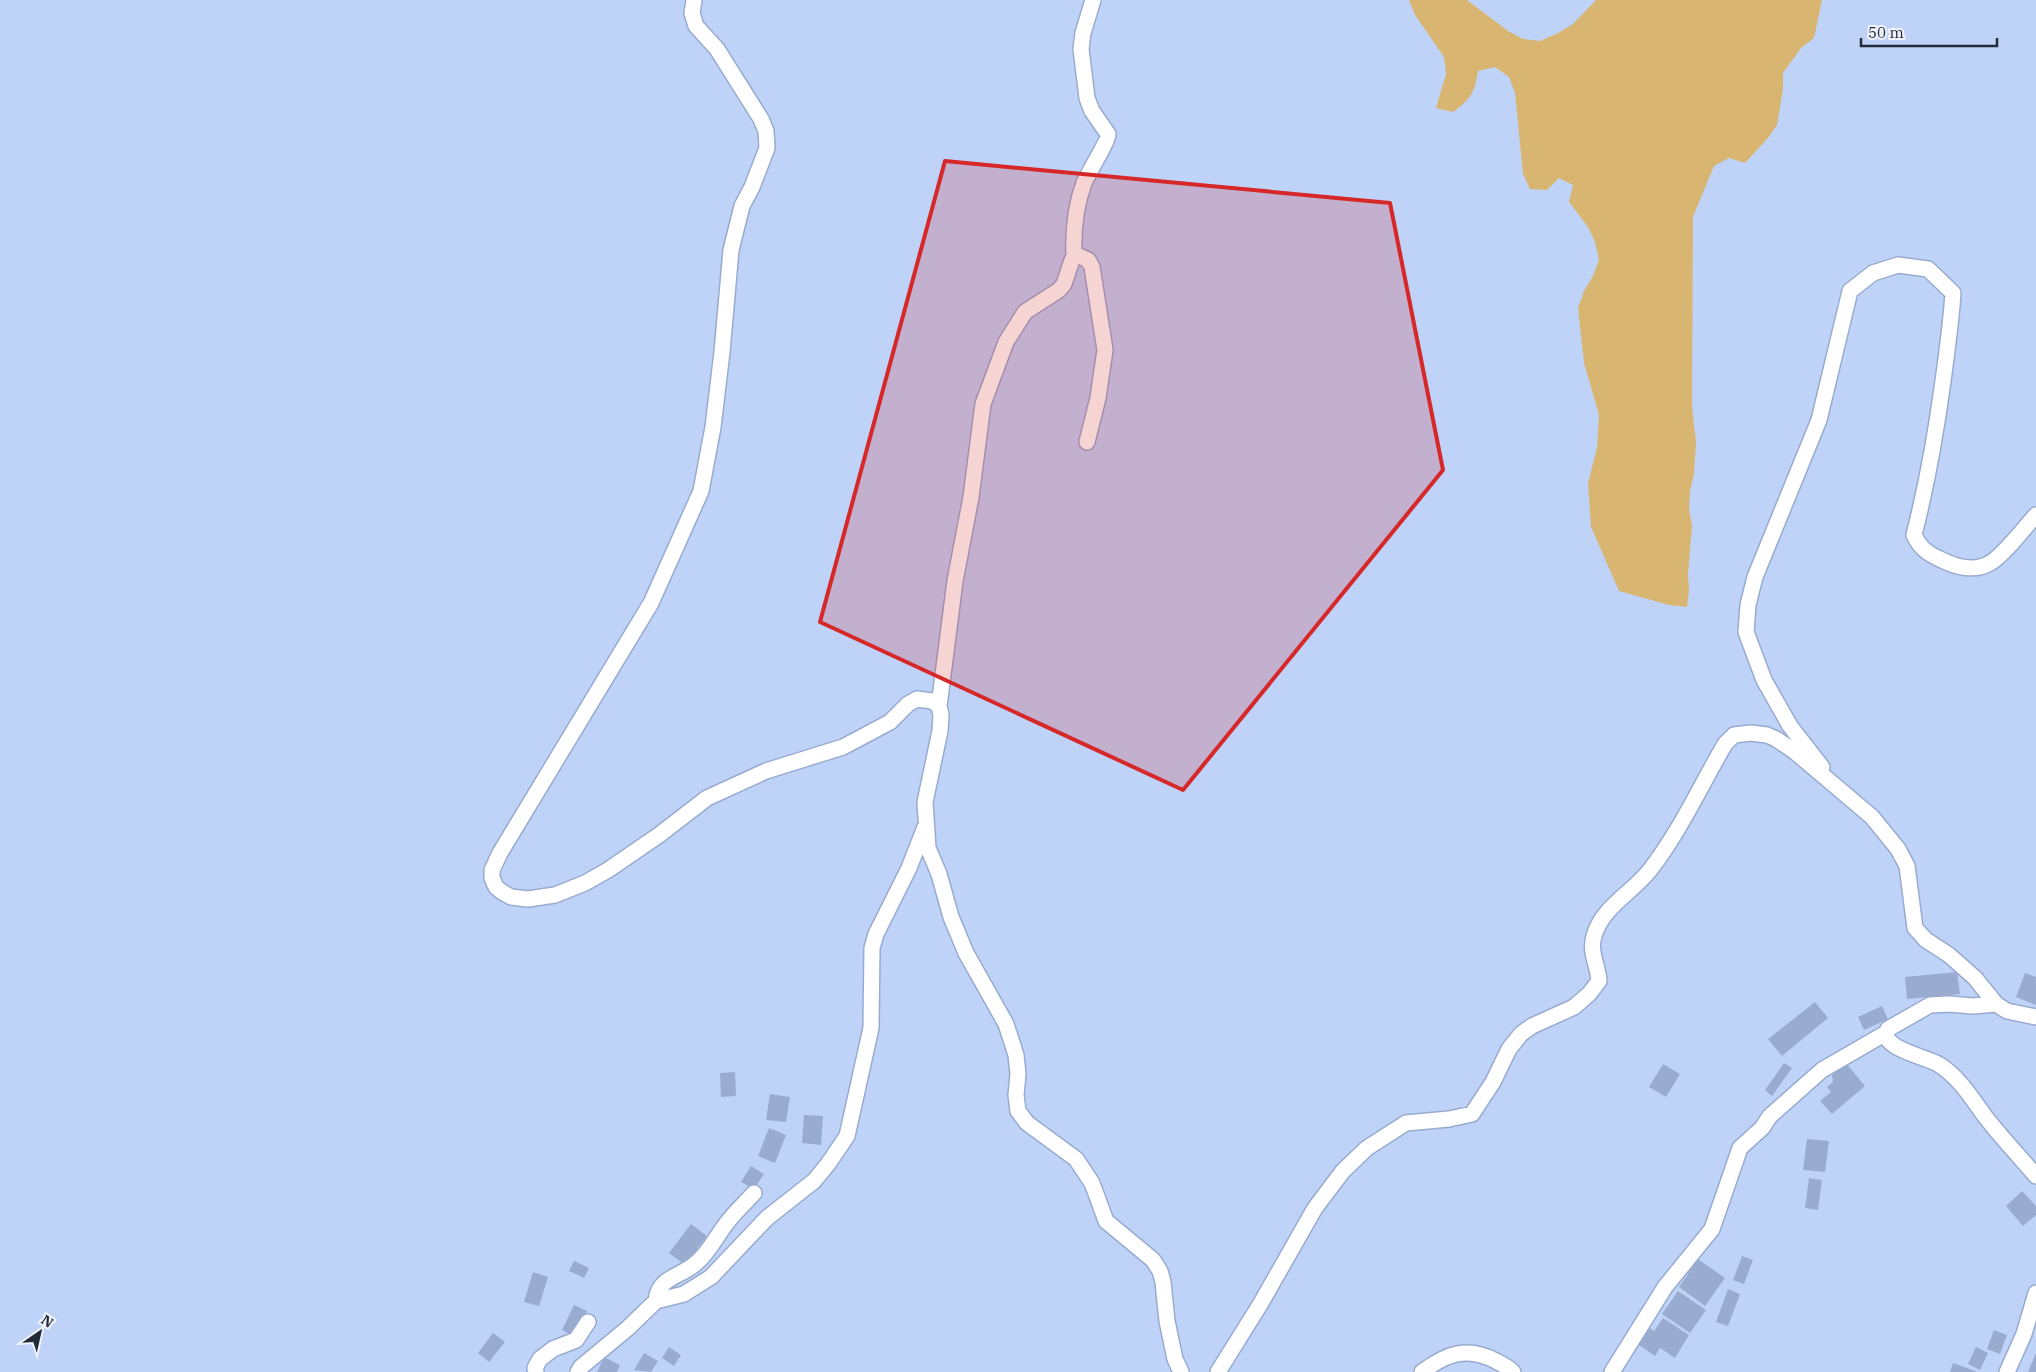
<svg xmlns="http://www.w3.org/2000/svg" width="2036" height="1372" font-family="'IBM Plex Serif',serif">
  <rect width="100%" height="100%" fill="#bfd3f9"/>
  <path fill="#d8b672" d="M1409,0H1467L1508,31L1523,39L1540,41L1558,33L1573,24L1596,0H1822L1814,38L1801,48L1783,73V89L1777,125L1768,138L1745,163L1729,158L1714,166L1693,217L1692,407L1696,442L1694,474L1690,491L1689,508L1692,526L1688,574L1689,591L1687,607L1669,605L1619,591L1591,527L1588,483L1597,448L1599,415L1584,363L1578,308L1584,291L1593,276L1599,260L1595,242L1588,227L1569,202L1573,185L1559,178L1547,190L1530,189L1523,174L1515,93L1509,77L1495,67L1478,71C1475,92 1471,99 1453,112L1436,108L1446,74L1444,57L1415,15Z"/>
  <path fill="#99acd0" d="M1957,972L1960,994L1907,999L1905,977Z
    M2025,973L2036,977V1005L2016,997Z
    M1815,1002L1828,1018L1782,1056L1768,1039Z
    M1882,1006L1888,1019L1864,1030L1858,1017Z
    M1784,1063L1792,1068L1772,1096L1765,1090Z
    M1846,1063L1865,1086L1832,1114L1820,1101L1831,1092L1827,1087L1833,1082L1832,1075Z
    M1663,1064L1680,1074L1666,1097L1649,1087Z
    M735,1072L736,1096L721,1097L720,1073Z
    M770,1094L790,1097L786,1122L766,1120Z
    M804,1115L823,1116L821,1145L802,1143Z
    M769,1128L786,1135L775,1163L758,1156Z
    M1807,1139L1829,1141L1825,1172L1803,1170Z
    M751,1166L764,1174L754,1189L741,1182Z
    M1809,1178L1822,1180L1818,1210L1805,1208Z
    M2022,1191L2036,1206V1215L2023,1226L2006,1206Z
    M691,1224L707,1236L685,1265L669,1253Z
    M1742,1256L1753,1260L1744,1284L1733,1280Z
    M1698,1259L1725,1278L1705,1306L1679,1287Z
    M574,1261L589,1268L584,1278L569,1271Z
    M533,1272L548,1277L539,1306L524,1302Z
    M1728,1289L1740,1294L1728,1326L1716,1322Z
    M1678,1291L1706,1310L1690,1333L1662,1314Z
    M574,1305L587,1311L574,1336L562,1330Z
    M1663,1318L1689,1335L1675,1358L1660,1348L1655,1356L1639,1345L1650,1328L1654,1331Z
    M1994,1330L2007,1335L2000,1354L1987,1349Z
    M493,1333L505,1342L489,1362L478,1353Z
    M669,1347L681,1355L674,1366L662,1358Z
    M1976,1347L1988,1353L1980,1370L1968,1364Z
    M644,1353L658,1361L651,1372L634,1370Z
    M2036,1353V1372H2028Z
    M604,1357L620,1365L617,1372H597Z
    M1953,1363L1978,1372H1950Z"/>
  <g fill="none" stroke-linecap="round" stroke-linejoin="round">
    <defs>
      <path id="minor" d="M694,0L692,13L696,26L717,49L761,119L766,131L767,148L752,187L742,206L731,250L722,352L713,427L701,491L651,603L500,853L492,870V878L496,887L502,892L511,897L528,899L555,895L585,883L608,870L659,835L707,798L766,771L843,747L890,722L908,704L917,699L932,701L939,706L941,715L940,731L925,802L928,848L939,874L951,917L966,953L1006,1024L1016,1055L1018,1074L1016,1095L1018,1111L1027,1123L1076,1159L1092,1183L1106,1221L1153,1260L1160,1271L1163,1282L1167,1321L1175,1359L1181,1372
        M1074,257C1073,232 1075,207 1084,183C1088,173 1109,140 1108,134L1092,111L1087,98L1081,49L1083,33L1093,0
        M939,706L955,581L971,497L983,404L1006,342L1025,312L1059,290L1064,284L1072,260L1077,255L1088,260L1092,267L1105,350L1098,398L1087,442
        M1822,767L1790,726L1764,680L1746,632L1748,605L1755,577L1819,420L1850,291L1873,273L1898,265L1928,269L1953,293C1951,323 1947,352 1943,381C1936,433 1927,484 1914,535C1920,548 1928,554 1942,560C1956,567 1975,572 1990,563C2003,556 2025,527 2036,515
        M1996,1004L1973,1006L1949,1004L1930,1005L1888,1029C1877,1048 1927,1057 1938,1064C1958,1076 1971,1097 1984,1115C2000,1136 2019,1156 2036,1176
        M656,1301C658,1277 680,1277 695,1264C708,1254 716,1237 726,1224C734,1213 745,1203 754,1193
        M536,1372L535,1368L540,1359L553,1349L576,1340L588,1322
        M578,1372L581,1367L628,1328L656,1301L684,1294L711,1277L767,1218L814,1181L828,1164L847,1136L871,1028L872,948L876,934L909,868L925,827
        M1218,1372L1261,1303L1315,1208L1343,1171L1367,1148L1406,1123L1449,1119L1472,1114L1493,1082L1509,1049L1521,1034L1532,1026L1574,1007L1589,994L1599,981C1598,965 1589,952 1594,936C1602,907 1632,893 1650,870C1679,833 1701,785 1725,744L1734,735L1751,733L1767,735L1776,739L1794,751L1872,817L1898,849L1907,866L1915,928L1926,940L1949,955L1975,978L1996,1004L2007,1011L2036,1017
        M1422,1372C1447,1353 1468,1346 1496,1361C1502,1364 1508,1367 1513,1372
        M1612,1372L1665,1287L1712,1229L1740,1148L1762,1128L1770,1116L1822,1070L1886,1033
        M2007,1372L2024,1334L2036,1293"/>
    </defs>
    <use href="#minor" stroke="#98abcf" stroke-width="18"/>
    <use href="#minor" stroke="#fff" stroke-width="15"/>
  </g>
  <path fill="#d62828" fill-opacity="0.2" stroke="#d62828" stroke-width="4" stroke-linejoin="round" d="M945,161L1390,203L1443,470L1183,790L820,622Z"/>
  <g transform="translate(40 1332) rotate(34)" stroke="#eff3fb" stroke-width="4" paint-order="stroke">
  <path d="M0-4L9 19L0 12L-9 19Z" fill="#222937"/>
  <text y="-8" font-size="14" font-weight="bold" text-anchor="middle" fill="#222937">N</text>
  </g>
  <path d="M1861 38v8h136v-8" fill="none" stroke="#222937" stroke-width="2.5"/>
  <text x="1868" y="38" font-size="15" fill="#222937" stroke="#eff3fb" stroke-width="4" paint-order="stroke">50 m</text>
</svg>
